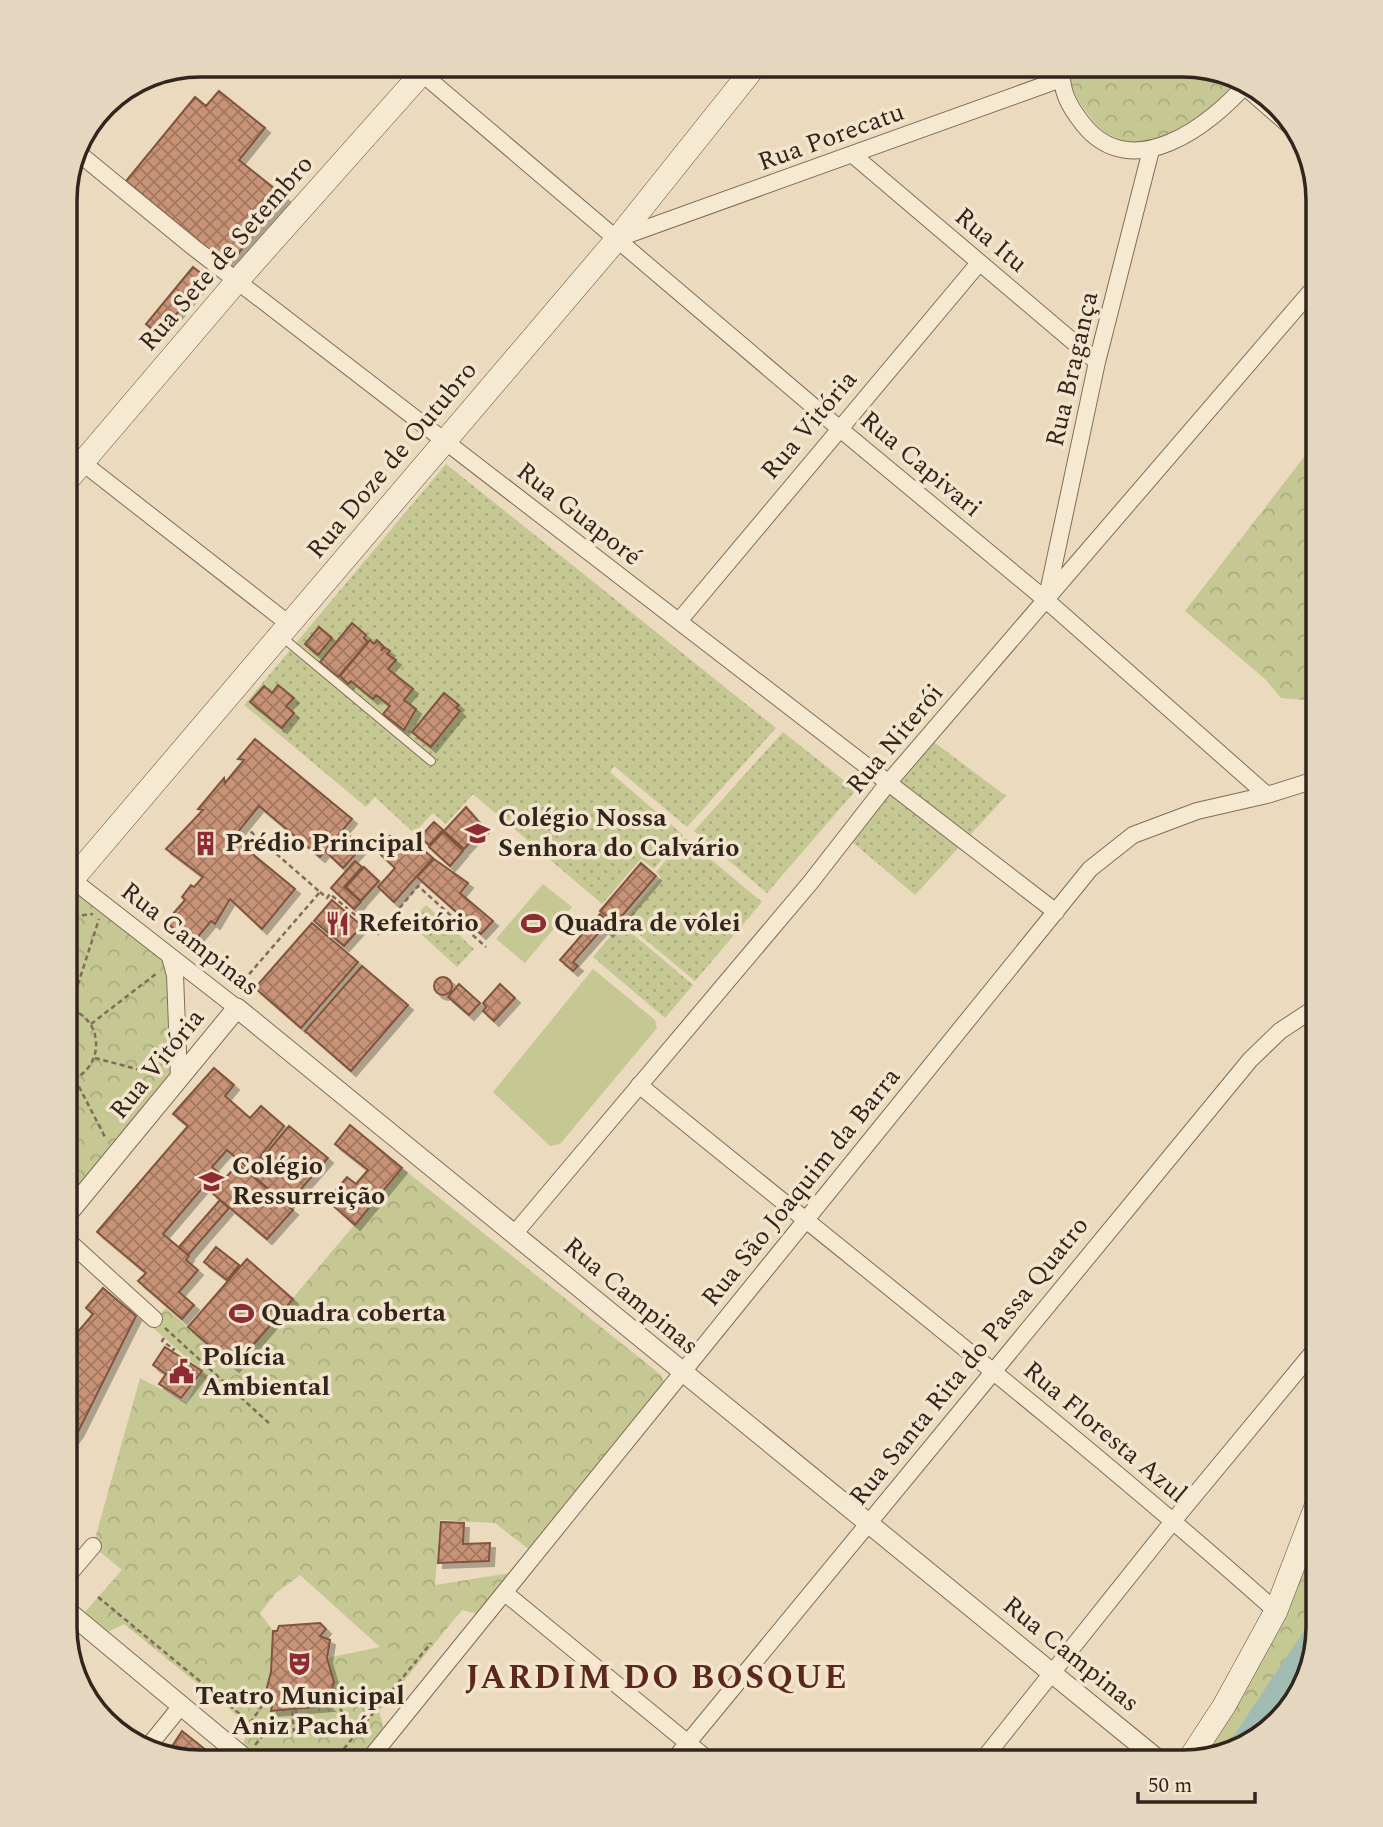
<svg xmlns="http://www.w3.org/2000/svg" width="1383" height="1827" font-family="Spectral,serif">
  <defs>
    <pattern id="grass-dots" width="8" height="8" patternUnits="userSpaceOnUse" patternTransform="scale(1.75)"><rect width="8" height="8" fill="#c5c893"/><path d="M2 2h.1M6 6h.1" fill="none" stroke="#aaac7e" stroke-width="1.8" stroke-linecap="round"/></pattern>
    <pattern id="forest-crowns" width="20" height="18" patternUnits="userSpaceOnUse" patternTransform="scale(1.75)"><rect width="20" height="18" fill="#c5c893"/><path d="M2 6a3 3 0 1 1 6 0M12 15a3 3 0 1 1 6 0" fill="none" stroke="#aaac7e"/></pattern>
    <pattern id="building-cross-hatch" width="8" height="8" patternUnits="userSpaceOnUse" patternTransform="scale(1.75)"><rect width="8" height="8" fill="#c79276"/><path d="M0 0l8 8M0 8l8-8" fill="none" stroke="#a27760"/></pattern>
    <filter id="shadow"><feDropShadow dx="5" dy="5" stdDeviation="0" flood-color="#0004"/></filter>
  </defs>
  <rect width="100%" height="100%" fill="#ebdabe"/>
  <path fill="url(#grass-dots)" d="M446,464L776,728L687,827L614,766L610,772L683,835L654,869L641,859L602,904L473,794L446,824L433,813L414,833L375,797L366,807L244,705Z
    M783,732L856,790L767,893L694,831Z
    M927,737L1006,796L915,895L844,835Z
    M685,838L762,902L695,981L623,921L661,877L656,872Z
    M426,905L474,949L457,967L409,923Z
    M621,924L693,985L665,1018L593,957Z"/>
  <path fill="url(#forest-crowns)" fill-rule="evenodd" d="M1070,65H1192L1243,81C1225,101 1164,144 1137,142C1117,142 1099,131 1088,114C1076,99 1069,85 1070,65Z
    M1318,439V694L1303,700L1281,698L1266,680L1185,611Z
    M72,889L167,962L173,1079L65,1205V897Z
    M402,1168L661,1375L666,1386L536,1555L495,1523L440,1520L435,1585L523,1571L487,1616L462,1610L379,1711L387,1739L367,1762H249L240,1754L249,1725L124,1624L98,1637L78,1620L122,1570L93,1546L140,1378L187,1403L202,1371L152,1327V1322L166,1308L234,1368ZM300,1575L380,1647L327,1658L334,1682L330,1695H319L328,1706L272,1711L274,1697L265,1695L271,1672L273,1631L260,1613L276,1593Z
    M1318,1535C1318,1609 1326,1689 1259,1738C1245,1749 1219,1752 1202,1757L1286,1615Z"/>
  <path fill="#c5c893" d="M543,884L572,907L525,963L496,939Z
    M593,969L655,1020L657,1028L560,1144L550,1146L493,1092Z"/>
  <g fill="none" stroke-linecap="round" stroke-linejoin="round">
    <path stroke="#a1bdb3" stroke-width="28" d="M1245,1744L1314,1641"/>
  </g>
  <path fill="url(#building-cross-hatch)" stroke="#80543f" stroke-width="2" filter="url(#shadow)" d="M219,91L265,128L239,160L285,197L228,266L126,181L195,97L206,106Z
    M193,267L207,278L159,335L146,324Z
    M352,623L366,635L364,638L368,642L338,677L320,662Z
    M319,627L332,638L318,655L305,644Z
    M370,640L374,644L377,640L383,646L381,651L384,647L390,651L387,654L396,660L388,669L413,689L404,700L416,709L404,730L383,714L390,706L376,695L373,699L351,681L348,684L340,676Z
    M278,685L294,698L286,706L294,713L282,728L250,702L264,686L272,693Z
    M444,693L459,705L456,708L460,711L431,747L412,732Z
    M255,739L352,819L320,857L259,806L233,838L295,889L262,929L230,899L215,924L211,921L192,944L166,922L185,900L182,897L191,885L194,887L203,877L166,849L203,810L198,809L224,778L225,783L244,760L238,759Z
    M466,807L484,828L464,849L444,831Z
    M434,822L443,830L429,845L420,837Z
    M344,831L362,847L343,868L326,852Z
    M443,832L463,851L450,866L429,847Z
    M390,836L407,851L414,842L433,858L394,902L378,887L395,868L377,851Z
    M434,859L468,883L460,893L493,921L481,934L417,877Z
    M355,861L362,867L344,887L361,902L354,909L331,888Z
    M641,863L656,876L615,924L600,911Z
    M364,867L379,881L361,901L346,887Z
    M332,900L362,926L344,946L314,921Z
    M600,914L613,926L608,932L603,928L573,962L578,966L573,971L560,960Z
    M312,923L358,962L301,1028L255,988Z
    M362,966L408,1005L351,1071L305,1031Z
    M434 986a9 9 0 1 1 18 0a9 9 0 1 1-18 0Z
    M459,984L480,1003L469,1015L448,997Z
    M500,984L515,998L494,1021L483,1011L486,1007L483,1003Z
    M214,1068L234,1085L225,1096L250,1118L261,1106L284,1126L250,1170L227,1150L212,1167L225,1178L213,1192L205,1185L163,1234L189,1256L186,1260L198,1270L179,1292L194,1305L182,1319L138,1281L146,1273L97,1232L188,1126L173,1114Z
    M350,1125L402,1168L355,1225L327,1200L347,1177L356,1184L368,1170L335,1144Z
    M289,1126L328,1158L287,1205L250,1173Z
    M238,1164L293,1210L267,1239L212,1193Z
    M220,1200L229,1208L188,1255L179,1247Z
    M216,1247L239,1265L227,1280L204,1262Z
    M247,1259L293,1299L234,1367L188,1327Z
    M103,1288L136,1316L78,1432L65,1449V1347L93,1314L86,1308Z
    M165,1347L202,1371L181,1398L159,1384L166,1374L153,1365Z
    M441,1522L464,1523L463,1544L490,1543L489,1561L438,1563Z
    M320,1623L326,1629L320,1636L330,1640L327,1658L334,1682L330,1695H319L329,1706L271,1711L274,1697L265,1695L271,1672L273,1631H277L279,1626Z
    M182,1731L221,1762H199L167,1754Z"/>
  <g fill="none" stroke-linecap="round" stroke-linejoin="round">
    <defs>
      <path id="service" d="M282,637L431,761"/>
      <path id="minor" d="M412,65L840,429L1046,600L1267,795
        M1062,65C1060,90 1068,105 1083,124C1132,186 1211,125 1248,82
        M1244,86L1298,133
        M76,151L193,247L1056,912
        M853,155L1097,362
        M619,238L1061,79
        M65,449L289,624
        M1047,597L1097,362L1151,150
        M679,621L979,263
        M65,874L237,1008
        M170,957L175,975L179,1079
        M639,1085C852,1259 1070,1428 1276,1611
        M515,1233L810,883L888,783L1318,283
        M65,1238L154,1319
        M65,1579L93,1546
        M505,1593L711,1762
        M147,1748L181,1706
        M367,1762L1090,869L1133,835L1197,811L1267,795L1318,779
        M672,1762L1250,1060L1280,1031L1318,1006
        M981,1762L1174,1520L1318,1346"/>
      <path id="tertiary" d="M65,1217L237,1008L1161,1762
        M65,1609L249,1762"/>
      <path id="secondary" d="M65,483L237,281L422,73L436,65
        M65,888L617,239L756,65
        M1188,1761L1224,1706L1276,1611L1318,1501"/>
    </defs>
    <use href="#service" stroke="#826c58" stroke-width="10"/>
    <use href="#minor" stroke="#826c58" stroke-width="18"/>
    <use href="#tertiary" stroke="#826c58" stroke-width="21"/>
    <use href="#secondary" stroke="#644d3c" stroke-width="24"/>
    <path stroke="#826c58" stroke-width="2.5" stroke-dasharray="5 3.5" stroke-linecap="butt" d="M320,892L327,898L330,894L378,934L418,886L486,947
      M65,917L93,914
      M238,987L320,892L250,831
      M70,1009L99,919
      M91,1024L157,973
      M95,1058L159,1075
      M75,1079L106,1139
      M65,1082C106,1073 107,1016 65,1008
      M165,1328L271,1425
      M164,1338L162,1341L174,1349L172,1351
      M98,1597L264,1734L356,1731
      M330,1695L356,1731
      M296,1709L299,1733
      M292,1711L294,1733
      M250,1723L269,1696
      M255,1745L264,1734
      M333,1762L431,1643"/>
    <use href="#service" stroke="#f6e9d1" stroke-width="8"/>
    <use href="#minor" stroke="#f6e9d1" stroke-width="16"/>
    <use href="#tertiary" stroke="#f6e9d1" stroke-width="19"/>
    <use href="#secondary" stroke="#f6e9d1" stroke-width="23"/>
  </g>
  <defs>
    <symbol id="school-bare" viewBox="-9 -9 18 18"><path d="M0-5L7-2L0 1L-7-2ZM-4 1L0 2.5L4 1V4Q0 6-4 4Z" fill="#8e2c33" stroke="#f3e5cd" stroke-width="2.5" paint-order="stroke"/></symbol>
    <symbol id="building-bare" viewBox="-9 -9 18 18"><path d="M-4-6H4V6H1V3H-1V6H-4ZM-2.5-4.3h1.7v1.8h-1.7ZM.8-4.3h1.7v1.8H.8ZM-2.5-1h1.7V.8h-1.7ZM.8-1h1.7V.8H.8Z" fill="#8e2c33" stroke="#f3e5cd" stroke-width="2.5" paint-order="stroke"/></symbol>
    <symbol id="restaurant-bare" viewBox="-9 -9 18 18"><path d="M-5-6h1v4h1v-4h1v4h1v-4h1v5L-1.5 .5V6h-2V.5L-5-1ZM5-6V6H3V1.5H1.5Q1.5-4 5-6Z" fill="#8e2c33" stroke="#f3e5cd" stroke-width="2.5" paint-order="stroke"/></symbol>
    <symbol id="stadium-bare" viewBox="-9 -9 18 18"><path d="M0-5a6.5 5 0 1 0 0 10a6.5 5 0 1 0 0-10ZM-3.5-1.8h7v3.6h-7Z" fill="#8e2c33" stroke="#f3e5cd" stroke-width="2.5" paint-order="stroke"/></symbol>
    <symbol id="civic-bare" viewBox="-9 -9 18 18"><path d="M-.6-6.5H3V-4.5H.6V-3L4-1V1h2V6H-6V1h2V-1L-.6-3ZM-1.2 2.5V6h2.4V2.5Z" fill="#8e2c33" stroke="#f3e5cd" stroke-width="2.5" paint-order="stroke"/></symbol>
    <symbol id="theatre-bare" viewBox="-9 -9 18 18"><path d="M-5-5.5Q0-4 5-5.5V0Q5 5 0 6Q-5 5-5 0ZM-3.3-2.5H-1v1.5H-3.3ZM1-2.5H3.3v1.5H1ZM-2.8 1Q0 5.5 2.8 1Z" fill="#8e2c33" stroke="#f3e5cd" stroke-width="2.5" paint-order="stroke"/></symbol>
  </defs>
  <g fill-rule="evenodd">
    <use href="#school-bare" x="460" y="816" width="35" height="35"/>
    <use href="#building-bare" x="188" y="826" width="35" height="35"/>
    <use href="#restaurant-bare" x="320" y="906" width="35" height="35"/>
    <use href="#stadium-bare" x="516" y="906" width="35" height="35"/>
    <use href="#school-bare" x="194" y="1164" width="35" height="35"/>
    <use href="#stadium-bare" x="224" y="1296" width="35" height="35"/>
    <use href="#civic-bare" x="164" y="1354" width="35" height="35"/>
    <use href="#theatre-bare" x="282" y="1646" width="35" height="35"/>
  </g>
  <g text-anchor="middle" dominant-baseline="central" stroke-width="7" stroke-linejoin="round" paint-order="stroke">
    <g font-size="26" fill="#32251c" stroke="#f3e5cd">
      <text transform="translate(831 137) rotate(-20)">Rua Porecatu</text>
      <text transform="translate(991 240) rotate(40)">Rua Itu</text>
      <text transform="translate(226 253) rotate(-49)">Rua Sete de Setembro</text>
      <text transform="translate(1072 369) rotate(-77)">Rua Bragança</text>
      <text transform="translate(809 425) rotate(-50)">Rua Vitória</text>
      <text transform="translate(392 460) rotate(-50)">Rua Doze de Outubro</text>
      <text transform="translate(921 464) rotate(40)">Rua Capivari</text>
      <text transform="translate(579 514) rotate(38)">Rua Guaporé</text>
      <text transform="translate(895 739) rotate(-50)">Rua Niterói</text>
      <text transform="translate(190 939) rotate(38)">Rua Campinas</text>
      <text transform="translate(157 1064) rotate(-51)">Rua Vitória</text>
      <text transform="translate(801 1187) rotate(-51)">Rua São Joaquim da Barra</text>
      <text transform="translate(631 1296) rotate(40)">Rua Campinas</text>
      <text transform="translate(969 1361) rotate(-51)">Rua Santa Rita do Passa Quatro</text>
      <text transform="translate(1105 1432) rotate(40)">Rua Floresta Azul</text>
      <text transform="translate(1071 1654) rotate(39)">Rua Campinas</text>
    </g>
    <g font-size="26" font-weight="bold" fill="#32251c" stroke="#f3e5cd" text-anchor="start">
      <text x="498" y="818">Colégio Nossa<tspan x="498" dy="30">Senhora do Calvário</tspan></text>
      <text x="225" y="843">Prédio Principal</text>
      <text x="358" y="923">Refeitório</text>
      <text x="554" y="923">Quadra de vôlei</text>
      <text x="232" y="1166">Colégio<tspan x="232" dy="30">Ressurreição</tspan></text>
      <text x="261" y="1313">Quadra coberta</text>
      <text x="202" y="1357">Polícia<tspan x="202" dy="30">Ambiental</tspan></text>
      <text x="300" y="1696" text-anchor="middle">Teatro Municipal<tspan x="300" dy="30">Aniz Pachá</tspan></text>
    </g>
    <g font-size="33" font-weight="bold" letter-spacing="2" fill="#5c271e" stroke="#f3e5cd">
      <text x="657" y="1678">JARDIM DO BOSQUE</text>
    </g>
  </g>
  <path d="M0 0H1383V1827H0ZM200 77H1183A123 123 0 0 1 1306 200V1627A123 123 0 0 1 1183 1750H200A123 123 0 0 1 77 1627V200A123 123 0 0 1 200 77Z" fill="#e4d6bf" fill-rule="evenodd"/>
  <path fill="none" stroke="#32251c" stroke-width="3.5" d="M200 77H1183A123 123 0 0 1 1306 200V1627A123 123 0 0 1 1183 1750H200A123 123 0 0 1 77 1627V200A123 123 0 0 1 200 77Z"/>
  <path d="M1138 1792v10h117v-10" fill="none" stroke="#32251c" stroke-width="3.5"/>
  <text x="1148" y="1792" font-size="21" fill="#32251c" stroke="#f3e5cd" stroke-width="5" paint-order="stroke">50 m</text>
</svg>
